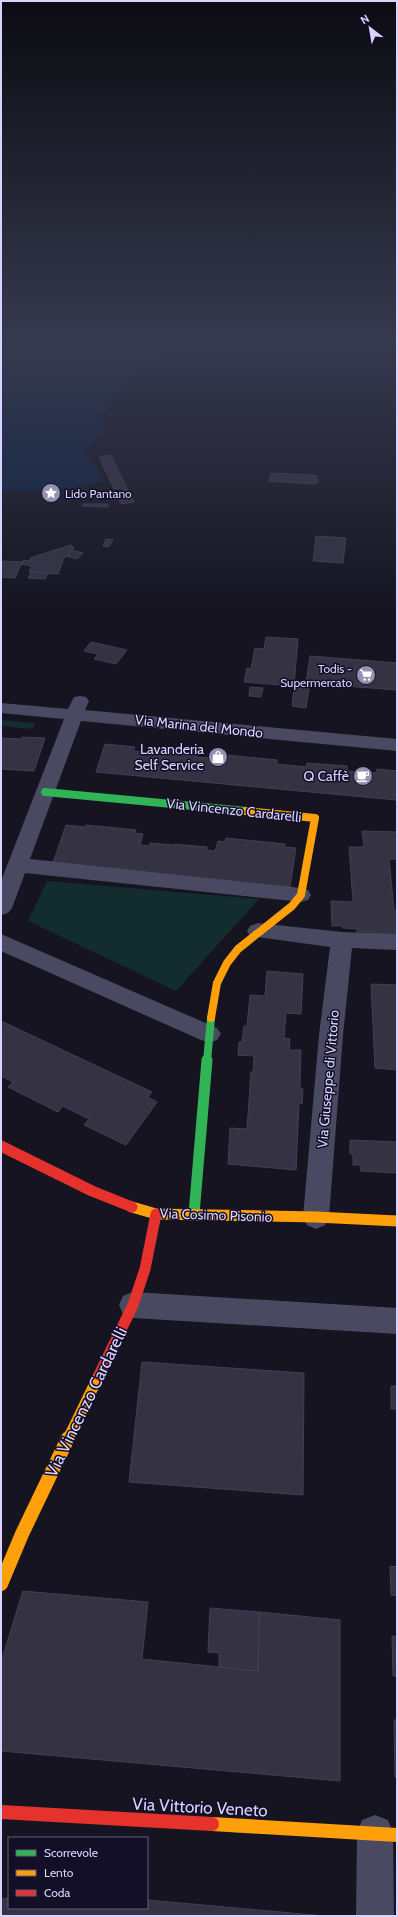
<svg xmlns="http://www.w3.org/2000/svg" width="398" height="1917" font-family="Cabin,sans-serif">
  <rect width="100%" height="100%" fill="#161421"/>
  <path fill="#132c2d" d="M1,720L35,723L33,729L1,726Z
    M47,881L259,899L176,991L28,921Z"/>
  <path fill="#0d2144" d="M1,341H166L158,355L165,363C151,374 147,371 132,377C120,382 114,399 108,410L96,415L108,427L81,454L88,456L104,481L69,489L1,491Z
    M250,341H324L287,351L268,352L250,344Z"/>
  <path fill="#343243" stroke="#433f54" d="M111,455L134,502L121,504L116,493L123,492L121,488L114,489L99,457Z
    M271,473L314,475L318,477L317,483L313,484L269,481Z
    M83,504H108V507L82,506Z
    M316,536L346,538L343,563L313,561Z
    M106,539L113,540L109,547L103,546Z
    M71,545L74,548L64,558L58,574L29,572L32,566L21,564L23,560L31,561L30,558Z
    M72,550L83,553L77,559L66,556Z
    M1,561L22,562L15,578L1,577Z
    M31,572L48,573L45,579L28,578Z
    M266,637L298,639L294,686L244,682L247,668L251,669L255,648L264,649Z
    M91,642L127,650L116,664L94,659L98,654L84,651Z
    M310,656L397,663V690L306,683Z
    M250,687L263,688L261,697L249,696Z
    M294,687L309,688L306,708L292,706Z
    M22,737L45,738L34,771L1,769V738L21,739Z
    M105,744L135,747L133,751L162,754L163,749L197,752L196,757L225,759L226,755L277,760V764L306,767L307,763L347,766V771L377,773V769L397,771L396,800L96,772Z
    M66,825L85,827L86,825L136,830L135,833L143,834L140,845L149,846L150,843L174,845V844L207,847V850L215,851L218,841L225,842L226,838L285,844V847L296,848L290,887L53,863Z
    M362,831L397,832V859H389L394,910H397V936L373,938V932H357V929L343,928L342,926H332L331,901L353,902L349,847H364Z
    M267,971L303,974L301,1014L286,1013L284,1038L290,1039L289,1050H301L300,1088L303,1089L302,1104L299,1103L296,1170L228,1164L230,1128L247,1129L251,1072H253L254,1056L238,1055L239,1042H242L244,1026H247L250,995L265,996Z
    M371,984L397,985V1070L375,1068Z
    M1,1021L152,1092L148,1097L157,1102L126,1145L84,1125L89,1119L63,1106L58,1112L8,1087L13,1082L1,1076Z
    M350,1140L397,1142V1173L361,1171L360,1165H353V1154H350Z
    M142,1362L304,1373L303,1495L129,1482Z
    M391,1386H397V1409H391Z
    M390,1566L397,1567V1596L391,1595Z
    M23,1591L148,1602L142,1659L258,1671L259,1612L340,1620V1781L1,1751V1662Z
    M210,1608L259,1612L258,1671L219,1667V1653L208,1652Z
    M392,1636L397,1637V1676H393Z
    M394,1720H397V1777H395Z
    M9,1898V1908H147V1900L325,1916H1V1899Z"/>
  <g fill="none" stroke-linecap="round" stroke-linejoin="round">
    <path fill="#4a4962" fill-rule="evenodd" d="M80,696L86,697L89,701L85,710L397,739V751L81,721L30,859L301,888L308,890L311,895L308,900L301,902L25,873L12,908L8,913L1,915V881L64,719L1,713V703L68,709L74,697Z
      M258,923L342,932L397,934V950L352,948L343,1035L329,1217L325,1225L316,1229L307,1225L303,1217L319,1035L330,947L250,936L247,931L250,926Z
      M1,934L217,1028L221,1034L217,1040L209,1043L201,1040L1,951Z
      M133,1292L397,1308V1334L133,1318L123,1314L119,1305L123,1296Z
      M375,1815L388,1820L393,1833L394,1916H356L357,1833L362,1820Z"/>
    <path stroke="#30b455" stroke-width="8" d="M45,792L246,811
      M207,1061L211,1018"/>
    <path stroke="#30b455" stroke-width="11" d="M194,1214L207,1060"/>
    <path stroke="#ff9f0a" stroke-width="8" d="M211,1018L217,983L227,963L238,949L292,906L301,895L315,818L246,811"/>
    <path stroke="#ff9f0a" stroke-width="11" d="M132,1207L156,1214L316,1217L397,1221
      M68,1439L99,1375"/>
    <path stroke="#ff9f0a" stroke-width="14" d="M1,1584L22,1534L68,1438
      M212,1824L397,1835"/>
    <path stroke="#e5322d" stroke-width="11" d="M1,1146L92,1191L132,1207
      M99,1375L133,1305L145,1269L156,1214"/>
    <path stroke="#e5322d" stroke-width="14" d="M1,1812L212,1824"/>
  </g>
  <linearGradient id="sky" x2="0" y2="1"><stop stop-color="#0c0b12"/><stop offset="0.56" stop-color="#363a4e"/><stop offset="1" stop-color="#363a4e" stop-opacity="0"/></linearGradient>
  <rect width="398" height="610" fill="url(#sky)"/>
  <defs>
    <symbol id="sight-disc" viewBox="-11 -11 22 22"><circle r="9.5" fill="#9591b1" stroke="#130f26"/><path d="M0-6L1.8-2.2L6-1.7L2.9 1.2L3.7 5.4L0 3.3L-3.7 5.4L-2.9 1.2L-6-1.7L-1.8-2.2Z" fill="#fff"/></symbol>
    <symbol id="supermarket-disc" viewBox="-11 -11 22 22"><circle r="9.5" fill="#9591b1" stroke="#130f26"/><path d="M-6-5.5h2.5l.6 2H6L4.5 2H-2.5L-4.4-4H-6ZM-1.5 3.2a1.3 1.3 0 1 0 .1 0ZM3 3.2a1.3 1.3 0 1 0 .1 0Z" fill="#fff"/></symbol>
    <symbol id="shop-disc" viewBox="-11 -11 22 22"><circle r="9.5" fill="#9591b1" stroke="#130f26"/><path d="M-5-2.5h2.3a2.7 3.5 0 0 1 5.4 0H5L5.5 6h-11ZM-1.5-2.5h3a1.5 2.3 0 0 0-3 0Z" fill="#fff"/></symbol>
    <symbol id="cafe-disc" viewBox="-11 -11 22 22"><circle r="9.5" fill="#9591b1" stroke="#130f26"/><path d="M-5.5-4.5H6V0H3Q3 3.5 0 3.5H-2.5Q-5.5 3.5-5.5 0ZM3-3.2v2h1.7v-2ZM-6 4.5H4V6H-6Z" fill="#fff"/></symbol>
  </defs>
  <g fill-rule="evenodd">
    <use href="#sight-disc" x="40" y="482" width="22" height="22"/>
    <use href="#supermarket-disc" x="355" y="664" width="22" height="22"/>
    <use href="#shop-disc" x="207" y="746" width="22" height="22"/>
    <use href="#cafe-disc" x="352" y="765" width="22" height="22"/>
  </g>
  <g text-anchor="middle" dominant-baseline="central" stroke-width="3" stroke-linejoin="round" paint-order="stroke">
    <g font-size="12" fill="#d9d4ff" stroke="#130f26" text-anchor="start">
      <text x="65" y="493">Lido Pantano</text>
      <text x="352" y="668" text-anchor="end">Todis -<tspan x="352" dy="14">Supermercato</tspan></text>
    </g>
    <g font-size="14" fill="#d9d4ff" stroke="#130f26">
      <text transform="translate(199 726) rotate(6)">Via Marina del Mondo</text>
      <text transform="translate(234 810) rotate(6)">Via Vincenzo Cardarelli</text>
      <text transform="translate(328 1079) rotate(-85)">Via Giuseppe di Vittorio</text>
      <text transform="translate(216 1215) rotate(2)">Via Cosimo Pisonio</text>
    </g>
    <g font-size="14" fill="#d9d4ff" stroke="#130f26" text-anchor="end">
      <text x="204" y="749">Lavanderia<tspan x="204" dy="16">Self Service</tspan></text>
      <text x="349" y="776">Q Caffè</text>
    </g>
    <g font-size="17" fill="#d9d4ff" stroke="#130f26">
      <text transform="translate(86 1402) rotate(-64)">Via Vincenzo Cardarelli</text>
      <text transform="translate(200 1807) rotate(3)">Via Vittorio Veneto</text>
    </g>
  </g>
  <rect width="398" height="1917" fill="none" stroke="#d9d4ff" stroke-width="4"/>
  <rect x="8" y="1837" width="140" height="72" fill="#130f26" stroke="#625e7d"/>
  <rect x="16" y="1850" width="20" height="6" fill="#30b455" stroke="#625e7d"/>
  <text x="44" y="1857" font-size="12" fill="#d9d4ff">Scorrevole</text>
  <rect x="16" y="1870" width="20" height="6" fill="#ff9f0a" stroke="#625e7d"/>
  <text x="44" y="1877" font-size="12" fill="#d9d4ff">Lento</text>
  <rect x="16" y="1890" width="20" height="6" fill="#e5322d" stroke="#625e7d"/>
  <text x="44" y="1897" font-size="12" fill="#d9d4ff">Coda</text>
  <g transform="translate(370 28) rotate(329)" stroke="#130f26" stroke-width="3" paint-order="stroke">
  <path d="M0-3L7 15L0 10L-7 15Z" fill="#d9d4ff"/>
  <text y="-6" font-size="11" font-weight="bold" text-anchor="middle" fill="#d9d4ff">N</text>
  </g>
</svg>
